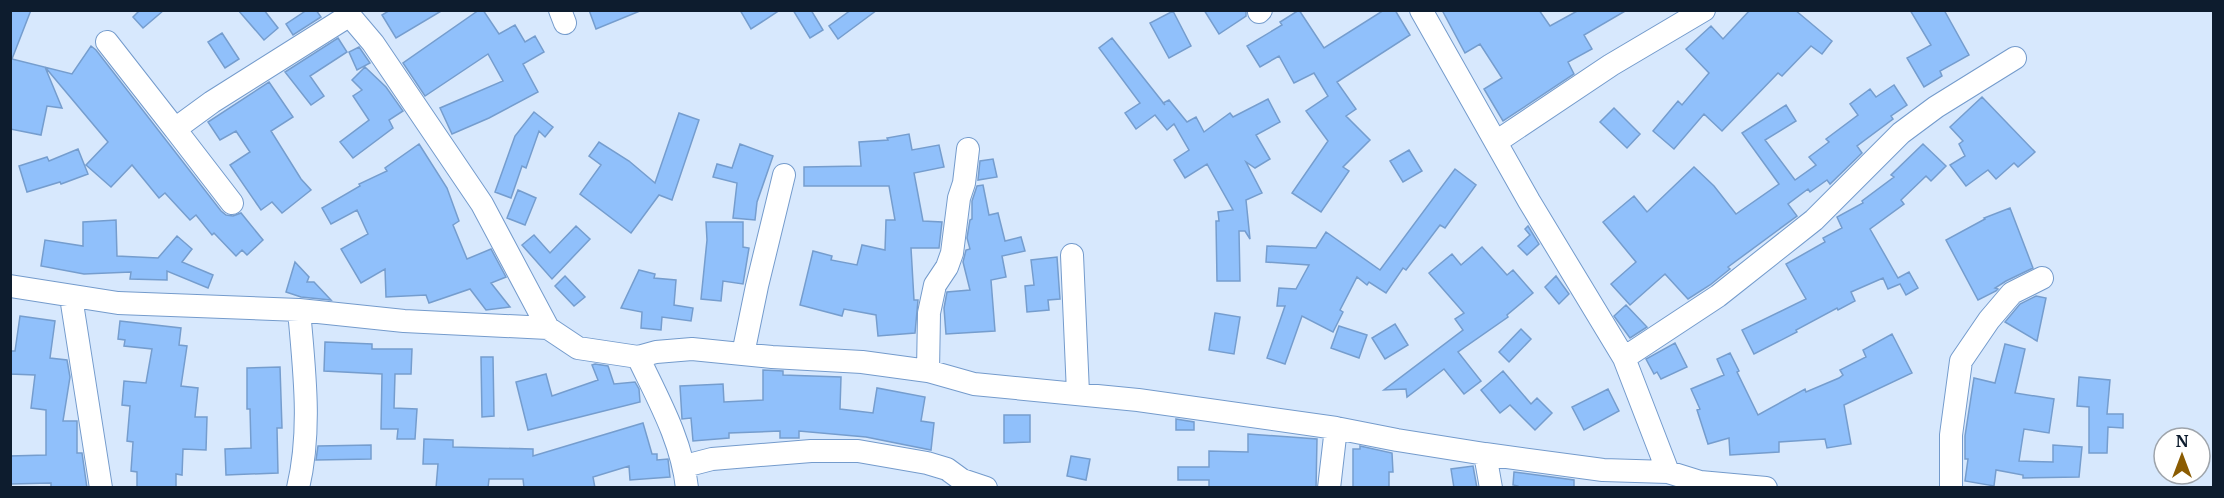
<svg xmlns="http://www.w3.org/2000/svg" width="2224" height="498" font-family="Merriweather,serif">
  <rect width="100%" height="100%" fill="#d7e8fd"/>
  <path fill="#90c0fb" stroke="#759dce" stroke-width="1.5" d="M10,10H31L12,59L72,74L91,46L96,50L221,211L226,215L233,216L241,213L263,240L247,255L242,250L236,256L214,233L212,235L196,215L190,220L165,193L159,198L132,165L111,187L86,165L108,142L45,67L62,108L47,106L41,135L10,129Z
    M140,10H164L143,28L133,17Z
    M238,10H264L278,28L264,40Z
    M307,10H316L321,17L293,35L286,24Z
    M390,10H443L396,38L382,15Z
    M479,10H483L499,34L515,25L525,42L535,36L544,52L523,64L538,92L489,118L452,134L440,108L503,81L488,54L425,96L403,63Z
    M589,10H640V11L596,29Z
    M740,10H780L751,29Z
    M793,10H811L823,30L810,38Z
    M851,10H877L838,39L829,26Z
    M1204,10H1246V16L1219,34Z
    M1299,10L1324,48L1384,10H1395L1410,35L1337,82L1356,109L1346,116L1370,140L1343,167L1349,171L1321,212L1292,193L1328,141L1306,111L1328,96L1314,73L1294,83L1279,56L1260,67L1247,46L1282,25L1280,22Z
    M1442,10H1539L1550,26L1579,10H1627L1584,35L1592,49L1568,62L1574,74L1503,121L1484,89L1502,78L1480,44L1465,53Z
    M1750,10H1795L1832,41L1822,54L1811,46L1782,76L1778,73L1722,131L1704,114L1674,149L1653,131L1678,101L1682,105L1709,73L1686,49L1711,26L1723,39Z
    M1910,10H1944L1969,55L1940,71L1942,76L1924,87L1907,58L1931,45Z
    M1173,11L1191,46L1169,58L1150,23Z
    M222,33L239,59L225,68L208,42Z
    M338,38L347,52L310,76L324,96L311,105L285,72Z
    M1112,38L1165,105L1163,103L1169,100L1187,122L1196,117L1204,132L1230,113L1233,117L1268,99L1280,122L1256,135L1270,159L1255,168L1246,162L1262,193L1246,200L1250,239L1245,231H1239L1240,281H1217L1216,221H1219L1218,212L1233,210L1207,164L1185,178L1174,160L1189,150L1174,124L1167,130L1155,115L1136,129L1125,113L1140,103L1099,48Z
    M359,47L370,63L357,70L349,52Z
    M365,67L386,87L403,111L389,120L393,128L353,158L340,142L369,120L353,96L362,90L352,80Z
    M269,82L293,117L271,131L301,179L311,190L282,213L272,202L261,210L230,165L250,152L236,131L220,140L208,122Z
    M1894,85L1907,105L1891,116L1893,119L1857,146L1862,153L1830,184L1827,180L1810,192L1808,189L1788,204L1797,216L1728,267L1730,269L1710,285L1688,299L1665,274L1630,305L1611,284L1636,262L1603,222L1634,196L1647,212L1694,167L1714,186L1736,214L1779,184L1742,133L1786,105L1796,121L1765,140L1795,180L1816,165L1809,157L1829,142L1826,139L1858,115L1850,104L1870,89L1876,97Z
    M1982,97L2035,152L2018,167L2014,163L1996,179L1988,170L1966,186L1950,165L1965,156L1959,144L1963,141L1950,127Z
    M1614,108L1640,134L1627,148L1600,122Z
    M534,112L553,127L545,137L539,131L526,168L522,166L511,198L495,192L515,136Z
    M679,113L699,120L672,200L659,195L631,233L580,194L601,165L589,156L599,142L629,161L655,183Z
    M909,134L912,150L939,145L944,167L914,173L923,221L942,222L939,248H911L914,300H918L915,333L878,336L876,315L844,309L842,316L800,305L813,251L832,256L831,260L857,265L862,245L885,250L886,220H895L889,186H804V167L861,166L859,142L888,140L887,138Z
    M419,144L447,188L459,221L453,225L467,259L491,249L506,277L491,283L510,307L486,310L470,289L429,303L426,295L386,297L385,269L361,283L341,249L368,234L357,210L331,224L322,208L360,186L359,184L387,171L385,168Z
    M740,144L773,156L757,202L755,220L733,218L737,183L713,177L717,164L732,168Z
    M1923,144L1946,166L1931,181L1926,176L1901,200L1904,204L1870,229L1898,278L1909,272L1918,288L1906,295L1900,284L1888,289L1883,278L1851,292L1855,301L1838,310L1837,308L1796,330L1797,332L1754,354L1742,330L1806,299L1786,264L1825,242L1823,238L1842,228L1837,217L1863,203L1862,201L1894,177L1891,175Z
    M78,149L88,174L61,184L60,182L27,192L19,166L47,157L49,161Z
    M1409,150L1422,171L1403,182L1390,161Z
    M993,159L997,177L978,180L980,161Z
    M1455,169L1476,185L1445,228L1440,225L1406,270L1403,268L1386,293L1369,282L1367,285L1357,277L1340,310L1343,312L1333,332L1302,316L1285,364L1267,358L1285,306H1277L1279,288L1296,289L1309,265L1266,262L1267,246L1316,248L1326,232L1380,270Z
    M983,185L989,215L998,213L1005,241L1021,237L1025,251L1002,256L1006,277L991,280L995,331L946,334L944,308L947,292L970,290L963,262L966,250L970,249L967,238L970,220L972,219V201L977,186Z
    M518,190L536,198L525,225L507,218Z
    M2010,208L2033,268L2006,281L1995,288L1998,289L1996,291L1978,300L1946,240L1985,219L1984,218Z
    M116,220L117,256L158,258L177,236L192,249L182,262L213,275L208,288L167,271V280L130,279L131,272L84,274L41,266L45,240L83,246V222Z
    M706,222H743V247L749,248L743,284L723,281L721,301L701,299L707,240Z
    M576,226L590,239L552,279L522,245L534,235L550,253Z
    M1528,226L1539,244L1527,255L1518,246L1530,235L1525,229Z
    M1482,247L1507,275L1513,270L1533,293L1507,315L1508,317L1458,352L1481,381L1464,394L1444,369L1407,397L1406,389L1384,390L1463,330L1455,319L1464,313L1429,273L1452,254L1461,265Z
    M1057,257L1060,299L1048,300L1049,310L1027,312L1025,286L1034,285L1031,260Z
    M295,262L309,277L307,282H314L331,300L301,297L286,292Z
    M639,270L655,274L654,278L676,280L674,305L693,308L691,321L662,317L661,330L641,328L642,312L621,308Z
    M565,276L585,297L574,306L555,286Z
    M1556,276L1569,294L1559,304L1545,287Z
    M2036,296L2046,298L2037,341L2005,322L2020,304Z
    M1626,305L1647,327L1630,338L1614,316Z
    M1215,313L1240,317L1234,354L1209,350Z
    M20,316L55,321L50,358L67,360L70,377L63,421H77V453H82L87,488H51V483L10,484V456L46,455V410L31,408L35,375L10,374V351H15Z
    M120,321L181,328L179,345L187,346L181,386L198,388L195,417H207L206,450L183,449L182,475L176,474V488H137V472L131,471L133,442L127,441L130,406L122,405L124,381L146,383L152,349L124,346L125,340L118,339Z
    M1395,324L1408,345L1385,359L1372,338Z
    M1339,326L1367,335L1359,358L1331,348Z
    M1521,329L1531,339L1509,362L1499,352Z
    M1892,334L1912,373L1844,405L1851,444L1827,448L1825,439L1779,442V452L1730,455L1729,438L1708,444L1697,410L1700,409L1691,389L1724,375L1717,359L1730,353L1739,371L1737,372L1758,415L1805,389L1806,392L1839,378L1843,375L1840,370L1866,357L1863,350Z
    M325,342L372,344V349H412L411,374H395L394,408L417,409L415,439H397L398,429H381L382,374L324,371Z
    M1675,343L1687,367L1661,379L1657,372L1654,374L1646,359Z
    M2005,344L2025,349L2015,393L2054,399L2049,433L2024,429L2019,461L2053,462V445L2082,447L2079,477L2023,478V475L1996,470L1994,486L1965,481L1968,459H1965V436L1974,378L1995,383Z
    M481,357H493L494,416L482,417Z
    M595,364L608,366L614,384L635,382L639,389L640,402L528,430L516,382L546,374L552,396L598,380L592,365Z
    M280,367L282,428H277L278,473L226,475L225,449L251,448L250,409H247V368Z
    M763,370L783,371V375L841,377L840,409L873,413L877,388L925,397L921,421L934,423L931,450L866,437L799,431V438H780V431L729,433V438L693,441L691,418L682,419L680,386L723,384L724,402L763,400Z
    M1503,371L1531,404L1537,398L1552,413L1535,430L1510,405L1500,413L1481,390Z
    M2079,377L2110,380L2107,414H2123V428L2108,427L2107,453H2089V407L2077,406Z
    M1608,389L1619,411L1584,430L1572,407Z
    M1004,415H1030V442L1004,443Z
    M1176,419L1194,422V430H1176Z
    M643,423L652,454H657V460L668,459L670,477L630,480L629,466L593,477L595,488H524L523,479H489L488,488H436L438,464H423L424,439L453,440V447L533,449V456Z
    M1248,434L1317,439L1316,488H1209V480H1178V467H1209V451L1248,452Z
    M371,445V459L316,460L318,446Z
    M1360,446L1392,453L1393,472H1389V488H1353V449H1360Z
    M1071,456L1090,459L1086,480L1067,476Z
    M1473,466L1477,488H1454L1451,469Z
    M1514,472L1574,480V488H1518V486L1513,485Z"/>
  <g fill="none" stroke-linecap="round" stroke-linejoin="round">
    <defs>
      <path id="minor" d="M345,10L373,43L482,204L548,328
        M560,10L565,23
        M1421,10L1529,201L1624,358L1668,472
        M1259,12L1261,10
        M107,42L175,129L212,102L350,15
        M175,129L232,203
        M1496,142L1611,65L1704,10
        M1072,255L1078,393
        M10,286L118,303L299,310L404,321L548,328L578,348L638,357L656,352L692,349L772,357L862,362L928,371L974,384L1138,400L1336,428L1397,440L1485,454L1603,470L1668,472L1700,482L1766,488
        M71,297L101,488
        M743,354L757,286L784,175
        M638,357C658,399 682,441 687,488
        M1624,358L1718,296L1814,220L1901,133L1936,107L2015,58
        M928,371L929,313L935,285L947,267L952,253L959,198L964,183L968,149
        M1485,454L1491,488
        M685,466L712,459L811,451H858L927,463L947,469L962,480L986,488
        M298,488C312,429 304,369 299,310
        M1329,488L1336,428
        M1951,488V435L1961,361L1989,320L2012,293L2042,278"/>
    </defs>
    <use href="#minor" stroke="#749bcc" stroke-width="24"/>
    <use href="#minor" stroke="#fff" stroke-width="22"/>
  </g>
  <rect width="2224" height="498" fill="none" stroke="#0d1c2e" stroke-width="24"/>
  <g transform="translate(2182 456)"><circle r="28" fill="#ffffff" stroke="#9ea4ab" stroke-width="1.5"/>
  <path d="M0-4.5L10 22L0 15L-10 22Z" fill="#8b5c02"/>
  <text y="-9" font-size="16" font-weight="bold" text-anchor="middle" fill="#0d1c2e">N</text>
  </g>
</svg>
